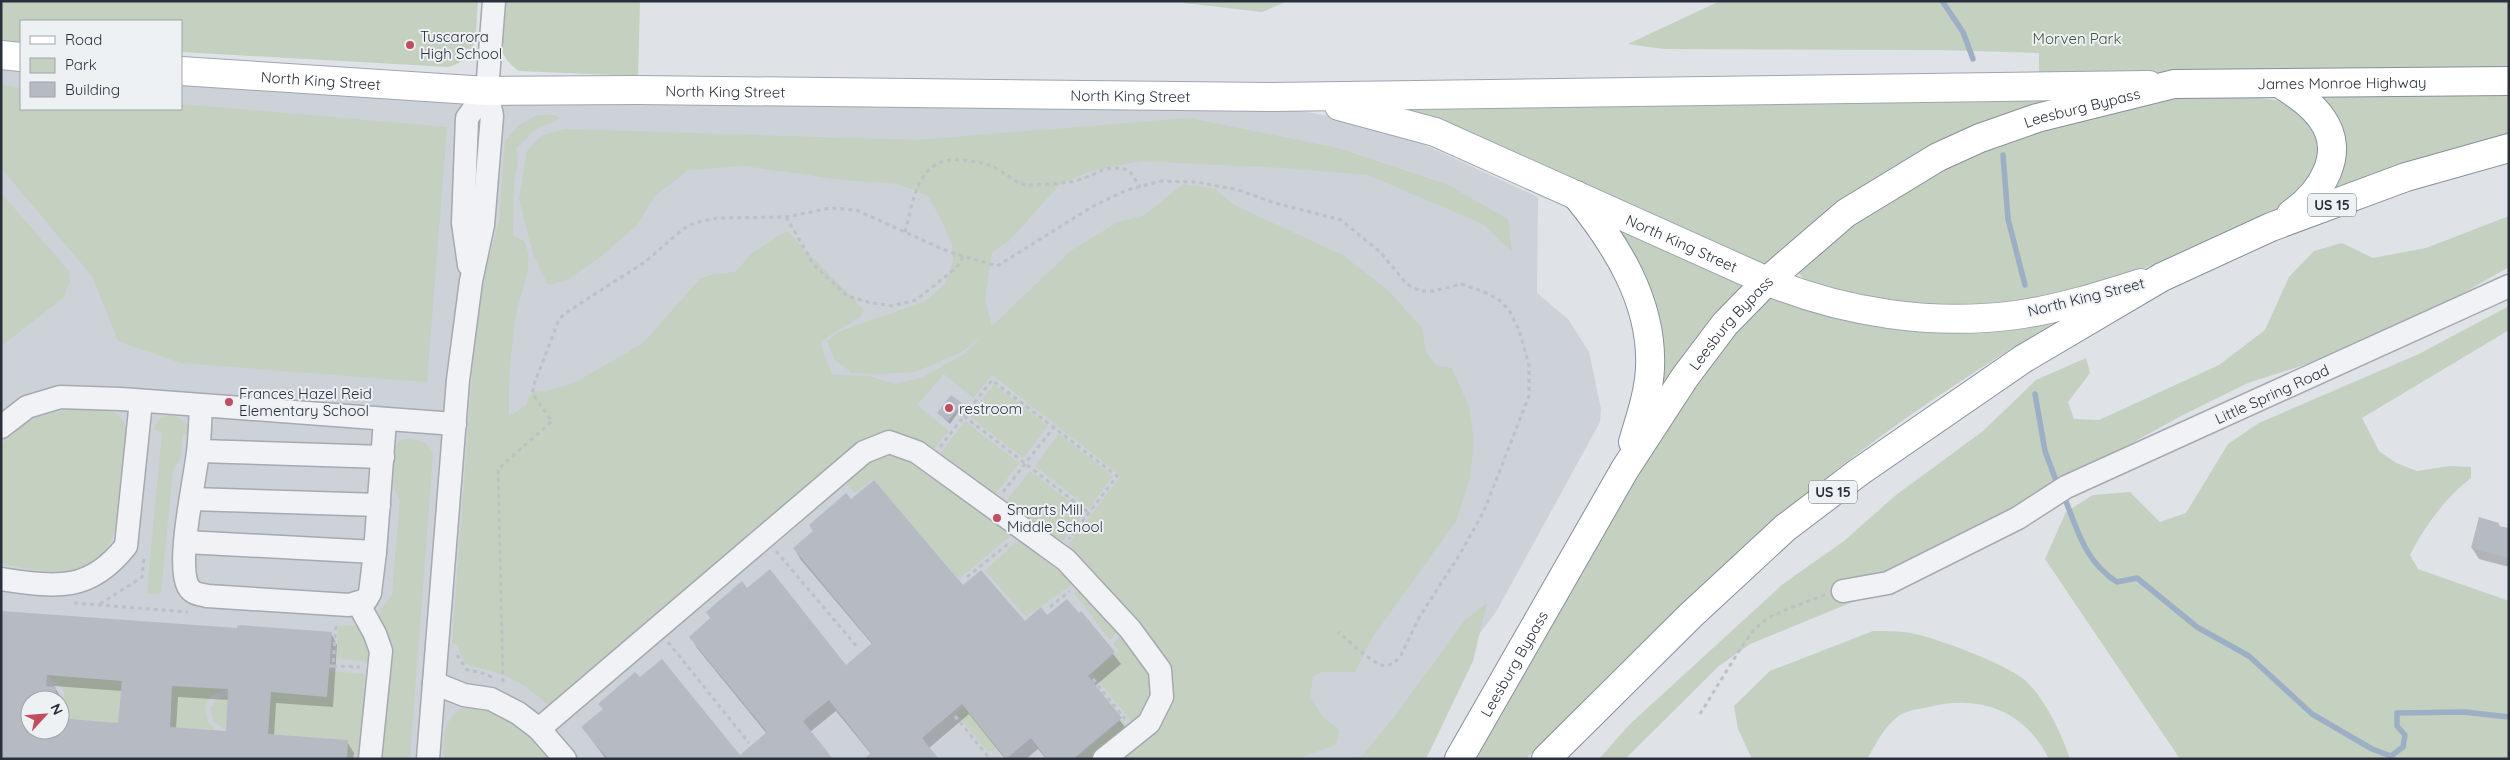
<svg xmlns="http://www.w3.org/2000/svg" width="2510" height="760" font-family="Quicksand,sans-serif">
  <rect width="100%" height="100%" fill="#dfe2e7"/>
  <path fill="#cdd1d8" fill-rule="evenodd" d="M1,48L21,50V109H181V64L410,84L1254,102L1349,120L1403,135L1538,197L1537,293L1568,319L1589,352L1601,409L1600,422L1496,612L1390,751L1370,759H1ZM30,700H60V730H30Z"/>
  <path fill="#c4d0c0" d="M1,1H478C475,29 481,59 448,67L181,52V21H21V44L1,42Z
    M504,1H640L638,76L519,71C491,51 501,32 504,1Z
    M1181,1H1288L1262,12L1184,3Z
    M1720,1H2509V67L2039,75V53L1937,50L1664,49L1628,44Z
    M1,85L21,88V109H181V104L447,127L427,382L181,363L118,341L92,276L1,168Z
    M2509,92V133L2444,151L2334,188L2337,177L2314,93Z
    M2253,97L2282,101L2302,113L2318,137L2321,162L2289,205L2163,261L2128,274L2041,299L1976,305L1906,302L1816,287L1806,282L1798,272V268L1809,254C1843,231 1877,204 1913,184C1981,146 2059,117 2136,104C2175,97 2214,97 2253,97Z
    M2056,99L1767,271L1364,100Z
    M538,115H554L560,118L534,130L516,149L518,163L514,181L513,235L525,242C534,267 522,286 517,311C511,344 508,382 509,416L527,405L528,397L536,391L544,392L574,383L642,344L700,279L710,275L735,272L752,253L787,231L864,310L860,317L821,341L824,356L833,375L870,376L894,384L921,378L963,355L983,335L962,352L915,372L879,374L852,373L835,360L827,341L840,331L924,302L945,284L953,261L952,244L940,217L927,195L898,184L844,180L745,166L688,170L655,196L636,226L599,258L567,280L548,285L533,254L519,199L527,151L541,136L565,129L917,140L1189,118L1338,148L1446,184L1508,219L1512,252L1483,224L1368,175L1283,168L1141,161L1092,171L1060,184L1009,241L992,252L985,299L992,326L1072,250L1118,222L1145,215L1183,184L1215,189L1234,205L1344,256L1389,291L1422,328L1426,352L1437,366L1452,368L1469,407L1474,440L1470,478L1456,521L1372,638L1355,672H1321L1313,677L1310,696L1323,717L1339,730L1336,745L1296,759H1121L1169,692L1062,553L1121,476L992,375L973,398L944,374L917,405L949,431L931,452L892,438L551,708C535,692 516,678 494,672C484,669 474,668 464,662L457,645L452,643L476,322L481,290L499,221L505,141L519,125Z
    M1,193L69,271L70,281L63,298L1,346Z
    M1610,215L1752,282L1653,414Z
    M2509,216V267L2398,330L2322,359L2248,383L2181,416L1996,518L1855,601L1750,644L1719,666L1625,759H1599L1630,724L1783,584L1844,541L1896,495L1983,431L2036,380L2086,358L2090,373L2068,402L2074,419L2099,420L2219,365L2265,330L2289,277L2314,251L2342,243L2373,258L2426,248Z
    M1770,294L1863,324L1893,328L2065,316C1956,381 1851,451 1758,536C1678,608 1603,684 1526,759H1469L1671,421L1736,329Z
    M2509,306V330L2362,418L2379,451L2396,463L2417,471L2450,466L2471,467V478C2446,497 2424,527 2410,555L2418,569L2509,601V759H2180L2045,559L2066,512L2093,495L2130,492L2160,522L2186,513L2228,444L2259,423L2419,354Z
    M994,384L1048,426L1023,458L969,416Z
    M82,409C104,411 116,406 126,427C124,447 123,468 121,488C117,538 108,577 46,571C31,569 16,568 1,563V445C19,419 53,410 82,409Z
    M170,415C181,417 189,423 191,435H182L181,458L173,469L161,593L150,594L147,590L162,432L153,429L161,417Z
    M965,421L1019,463L994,496L940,454Z
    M1059,434L1113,476L1089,508L1035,466Z
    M408,438L425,442L433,454L410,759H377L376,616L392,595L400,500L391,483L393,457L394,448L400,441Z
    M892,454L905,455L1010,532V536L959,579L873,479L855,493L847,484V479L869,462Z
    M1030,471L1084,513L1060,545L1005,503Z
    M1016,542H1022L1072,582L1071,585L1026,617L985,571Z
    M1081,589L1116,629V633L1110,640L1074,593Z
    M1487,603L1473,661L1426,759H1355L1363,755L1398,712L1464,621Z
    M357,625C369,638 370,645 368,662L337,658L338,626Z
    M1873,631C1883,631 1894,631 1904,632C1928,634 2002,663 2021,677C2043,694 2062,734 2070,759H2049C2025,710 1979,694 1928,707C1920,709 1909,710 1902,714C1886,723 1876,744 1867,759H1752L1738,729L1734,706L1770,671Z
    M1120,637H1124L1153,679L1154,692L1146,716L1132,722L1092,673L1119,651L1113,643Z
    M329,671L365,674L360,759H347L348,740L268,734L271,692L327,696Z
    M47,675L122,681L118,723L60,718C60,707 66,701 64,690Z
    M172,686L228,689C217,692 210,695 205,706L208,722L215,730L170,727Z
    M228,696L226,731L213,720L210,709L218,698Z
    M470,704L513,717L549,758L443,759C445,732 442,717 470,704Z
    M964,707L997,748L993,751H987L956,713Z
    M1122,720L1127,726L1097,759H1075Z"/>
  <path fill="#0003" fill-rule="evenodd" d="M961,404L962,407L950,424L938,413Z
    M851,501L962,586L1025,623L1047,617L1081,613L1121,664L1095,686L1127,730L1093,759H1046L1038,749L1026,759H1005L969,714L929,748L937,759H866L871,754L836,711L810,732L832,759H606L583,728L604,710L600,704L640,679L740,757L767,734L697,648L691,637L747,590L846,666L872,644L801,560L794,548Z
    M2498,524L2501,527L2509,529V567L2479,559L2472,548Z
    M1,612L238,630L331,633L337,645L333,707L276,703L274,736L347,742L354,753L353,759H1ZM54,686L122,691L120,724L60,719V730H30V700H60V717L62,699ZM178,697L229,700L227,732L176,729Z"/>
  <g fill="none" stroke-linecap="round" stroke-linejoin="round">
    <path stroke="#9cafc4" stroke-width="5.5" d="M1942,1L1963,32L1973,59
      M2003,155L2008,219L2025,285
      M2035,394L2045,451L2058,486
      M2063,494C2077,528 2084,561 2117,582L2137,578L2197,627L2249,656L2312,714L2372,749L2391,756L2403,747L2405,735L2397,726V713L2464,712L2509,717"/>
  </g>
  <path fill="#b6bbc3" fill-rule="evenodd" d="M951,395L962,403L948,421L937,413Z
    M874,480L963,585L981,570L1025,621L1041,607L1047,615L1067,599L1079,613L1081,611L1115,652L1088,676L1122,718L1073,759H1047L1031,738L1006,759L962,704L922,738L938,758L937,759H864L871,753L829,700L803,721L833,759H608L581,727L603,709L598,704L635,672L640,677L662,659L740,755L767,732L689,637L710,618L706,612L742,581L747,588L770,569L846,665L872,643L793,548L813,531L809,525L846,493L851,499Z
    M2479,517L2499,523L2498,526L2509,528V558L2471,548Z
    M1,611L237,628L238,625L332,632L327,697L271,692L268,734L348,740L347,759H1ZM47,675L122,681L118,723L60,718V730H30V700H55L56,687L46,686ZM172,686L228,689L226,731L170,727Z"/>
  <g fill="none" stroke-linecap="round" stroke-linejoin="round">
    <defs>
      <g id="minor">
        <path d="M469,265L463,223L467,118L487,91"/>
        <path d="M201,406C200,421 200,437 198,452C195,480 176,563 188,586C192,594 199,594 207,596L349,605L366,600L370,593L375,552L385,420"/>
        <path d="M1,427L27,407L60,397L121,399L455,424"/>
        <path d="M199,451L383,457"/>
        <path d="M191,499L379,505"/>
        <path d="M186,542L375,552"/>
        <path d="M1,579C56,587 89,593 126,546L141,401"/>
        <path id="s1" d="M1843,591L1888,583L2018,518L2066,487L2509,286"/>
        <path d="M358,603L375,634L381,651L370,759"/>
        <path d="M434,683L464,695L491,699L518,713L539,729L565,759"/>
        <path d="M539,729L864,452L889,442L917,452L1066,560L1130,629L1160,670L1162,697L1149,723L1104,759"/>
        <path d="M428,759L458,380L471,281L483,225L492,116L487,91L494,1"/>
      </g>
      <g id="major">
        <path d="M1,55L21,57"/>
        <path id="s2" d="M181,71L487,91L638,90L1271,97L2149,85"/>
        <path id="s3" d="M1339,106L1435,132L1767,281C1845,313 1933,326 2016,315C2059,309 2100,296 2141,283"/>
      </g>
      <g id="highway">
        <path d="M2281,84C2295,94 2312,104 2322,119C2347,154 2321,193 2291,214"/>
        <path d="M1576,195C1616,244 1653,302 1650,368C1649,393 1640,418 1633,442"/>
        <path id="s4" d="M1459,759L1625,469L1685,377L1725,324L1767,281L1846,213L1938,157L1980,138L2037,118L2174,84L2509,81"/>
        <path d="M1546,759L1690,616L1785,528L1859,472L2023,359L2162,277L2271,227L2406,177L2509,148"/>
      </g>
    </defs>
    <use href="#minor" stroke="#a5a9b0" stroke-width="25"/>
    <use href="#major" stroke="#9fa6b1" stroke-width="30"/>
    <use href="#highway" stroke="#878f9c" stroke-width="30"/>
    <path stroke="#bdc0c5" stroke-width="3" stroke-dasharray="4 4" stroke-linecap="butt" d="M786,217L814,265L847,296L868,302L892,306L916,300L956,268L963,257
      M905,232C914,199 917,156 962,160C974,162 984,162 995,168C1008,174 1017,186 1032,185C1047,184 1064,184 1078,180C1100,174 1103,164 1129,170L1140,187
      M964,416L1089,513
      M940,447L992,380L1117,476L1069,539
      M1003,492L1054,427
      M776,551L858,648
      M967,577L1009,543
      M74,603L188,612
      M100,604L142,577L144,556
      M1050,607L1070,591
      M668,642L749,743
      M457,655L467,670L480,672L494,678
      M329,666H333L336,624
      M333,666L360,667
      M1093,679L1125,719
      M503,682L498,469L552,421L533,395V387L558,322L564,314L645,262L683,229L694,223L717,218L786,217L831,208L856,210L949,252L997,266L1095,205L1127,190L1161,181L1196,182L1238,190L1275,203L1341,220L1380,252L1407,284L1420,291H1433L1461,284L1482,291L1498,299L1509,310L1519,330L1529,365V396L1484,511L1460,554L1420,616L1401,655L1394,663L1387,666L1380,665L1366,656L1338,632
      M1700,714L1742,646L1754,630L1766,619L1785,610L1825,595
      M955,716L990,759"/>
    <use href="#minor" stroke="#f1f2f5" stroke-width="22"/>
    <use href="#major" stroke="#fff" stroke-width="28"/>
    <use href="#highway" stroke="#fff" stroke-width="28"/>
  </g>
  <g fill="#c24d5e" stroke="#eef1f4" stroke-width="2">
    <circle cx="410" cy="45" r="5"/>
    <circle cx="229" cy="402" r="5"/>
    <circle cx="949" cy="408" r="5"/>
    <circle cx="997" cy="518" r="5"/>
  </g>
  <g text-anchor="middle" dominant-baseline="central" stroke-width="4" stroke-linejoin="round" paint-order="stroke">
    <g fill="#eef1f4" stroke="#646a73" stroke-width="1">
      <rect x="2308" y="193.5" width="48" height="23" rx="4"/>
      <rect x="1809" y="480.5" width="48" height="23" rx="4"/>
    </g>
    <g font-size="14" font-weight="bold" fill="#29303c">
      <text x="2332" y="205">US 15</text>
      <text x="1833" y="492">US 15</text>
    </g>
    <g font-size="15" fill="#29303c" stroke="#eef1f4" text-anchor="start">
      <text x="420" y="36">Tuscarora<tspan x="420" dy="17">High School</tspan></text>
      <text x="239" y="393">Frances Hazel Reid<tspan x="239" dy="17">Elementary School</tspan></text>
      <text x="959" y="408">restroom</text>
      <text x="1007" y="509">Smarts Mill<tspan x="1007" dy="17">Middle School</tspan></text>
    </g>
    <g font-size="15" fill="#3d5738" stroke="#eef1f4">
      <text x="2077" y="38">Morven Park</text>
    </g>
    <g font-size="15" fill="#29303c" stroke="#eef1f4">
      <text stroke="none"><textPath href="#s2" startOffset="140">North King Street</textPath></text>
      <text stroke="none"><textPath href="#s4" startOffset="1198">James Monroe Highway</textPath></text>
      <text stroke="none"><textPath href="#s2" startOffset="545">North King Street</textPath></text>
      <text stroke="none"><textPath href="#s2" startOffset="950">North King Street</textPath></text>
      <text stroke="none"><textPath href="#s4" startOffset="935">Leesburg Bypass</textPath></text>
      <text stroke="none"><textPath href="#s3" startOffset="370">North King Street</textPath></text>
      <text transform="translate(2086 297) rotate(-14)">North King Street</text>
      <text stroke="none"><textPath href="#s4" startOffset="515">Leesburg Bypass</textPath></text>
      <text stroke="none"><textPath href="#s1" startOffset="474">Little Spring Road</textPath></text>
      <text stroke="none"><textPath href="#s4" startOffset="110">Leesburg Bypass</textPath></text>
    </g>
  </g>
  <rect width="2510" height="760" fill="none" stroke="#29303c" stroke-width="5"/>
  <rect x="20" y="20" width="162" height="90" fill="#eef1f4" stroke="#9fa4aa"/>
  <rect x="30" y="36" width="25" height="8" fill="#ffffff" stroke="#9fa4aa"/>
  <text x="65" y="45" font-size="15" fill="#29303c">Road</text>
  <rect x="30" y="58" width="25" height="15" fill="#c4d0c0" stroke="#9fa4aa"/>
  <text x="65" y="70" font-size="15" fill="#29303c">Park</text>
  <rect x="30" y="82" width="25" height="15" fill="#b6bbc3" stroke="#9fa4aa"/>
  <text x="65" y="95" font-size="15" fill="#29303c">Building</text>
  <g transform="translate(45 715) rotate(64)"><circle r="24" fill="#eef1f4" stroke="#9fa4aa"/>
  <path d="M0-4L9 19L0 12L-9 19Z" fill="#c24d5e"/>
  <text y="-8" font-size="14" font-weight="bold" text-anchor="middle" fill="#29303c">N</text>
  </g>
</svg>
